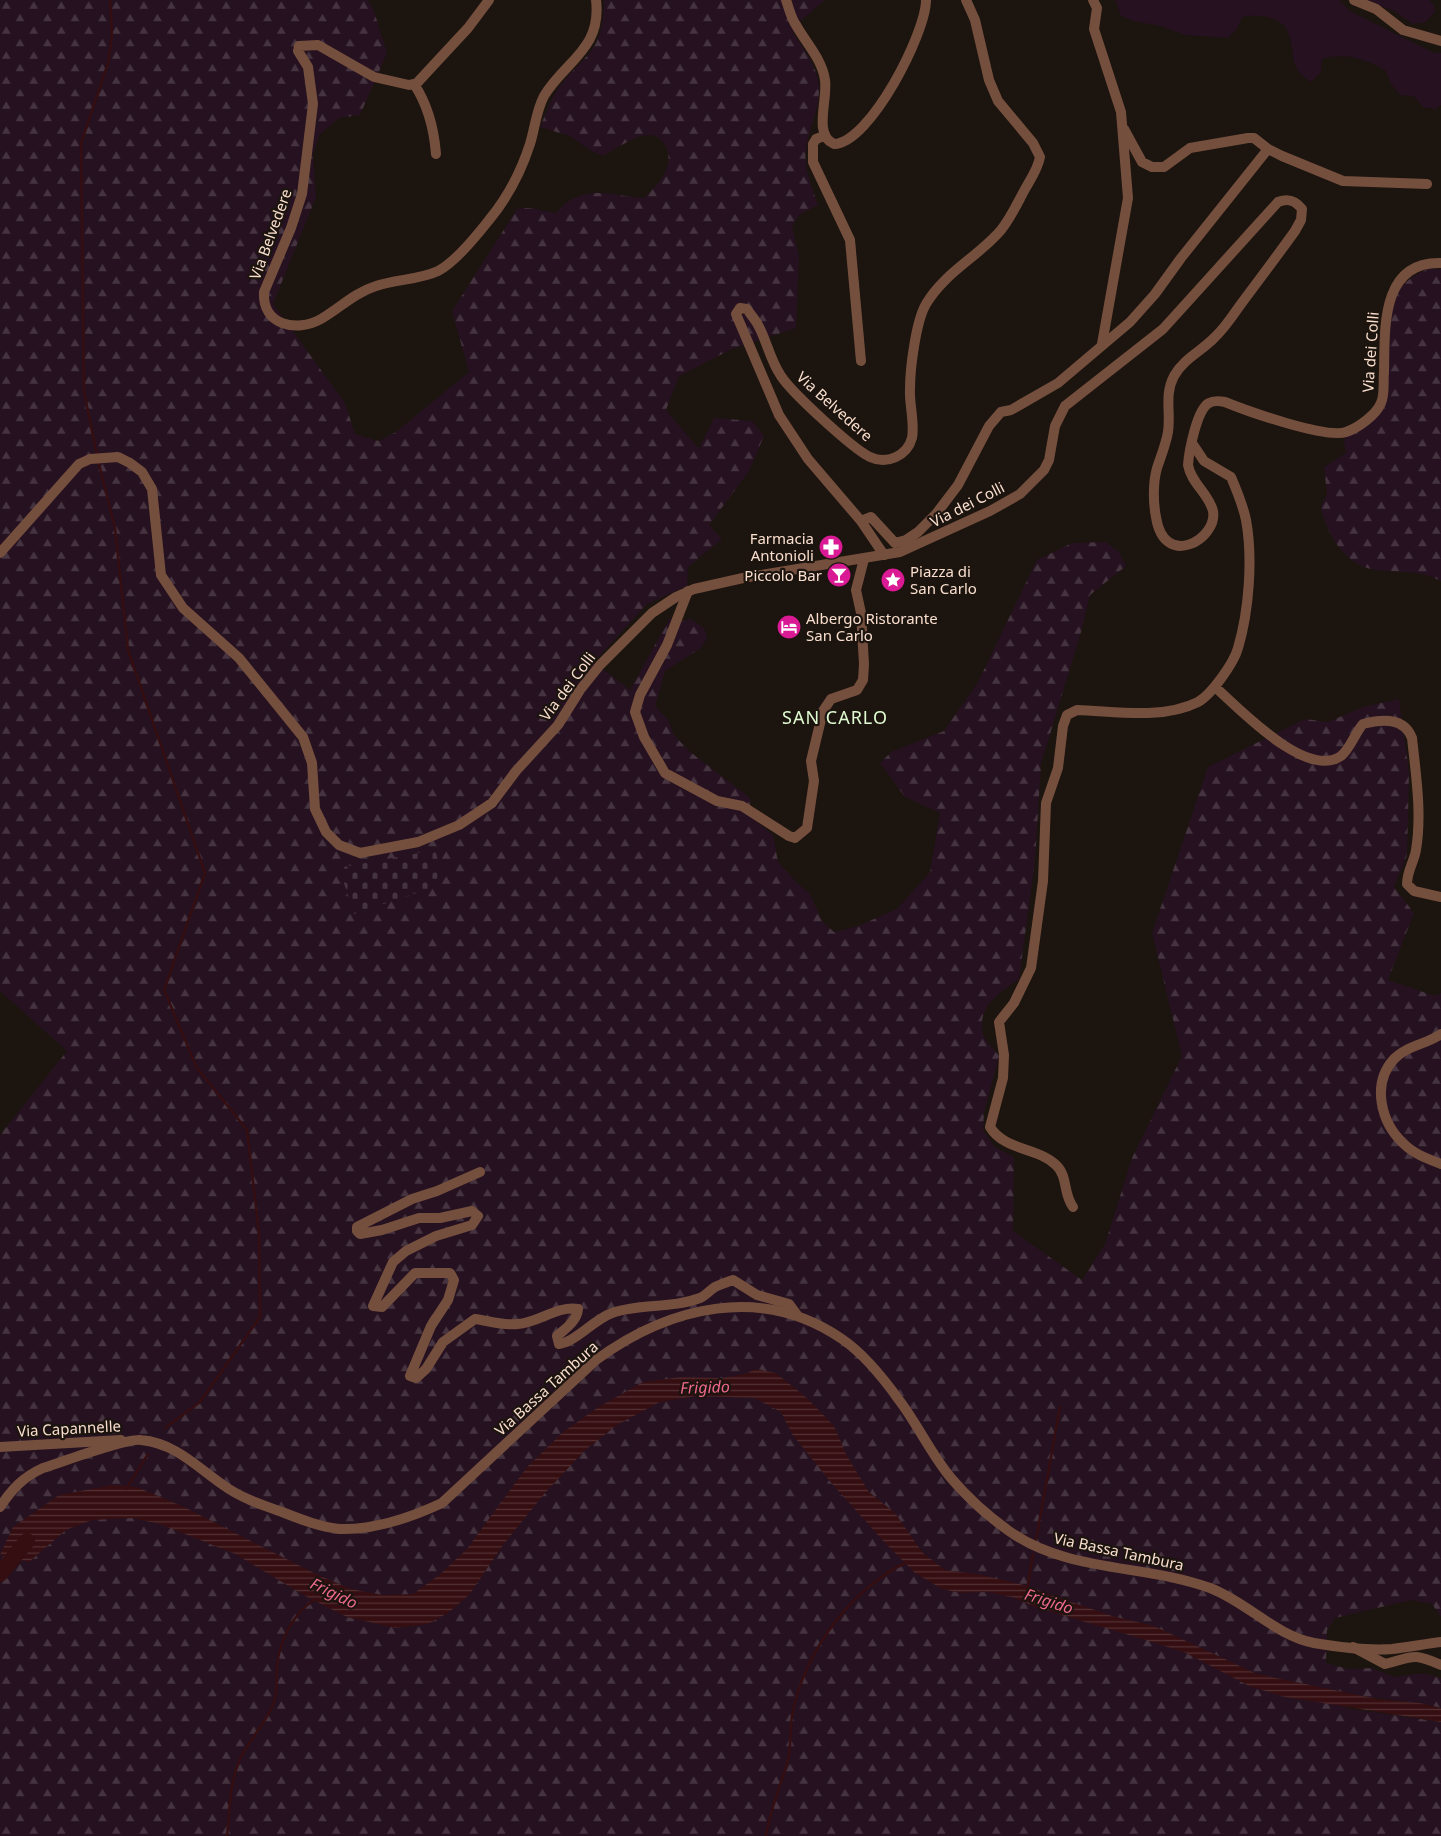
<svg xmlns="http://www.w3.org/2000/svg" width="1441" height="1836" font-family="'Noto Sans',sans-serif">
  <defs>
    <pattern id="forest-firs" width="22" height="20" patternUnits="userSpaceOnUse" patternTransform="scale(1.25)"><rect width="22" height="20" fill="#251120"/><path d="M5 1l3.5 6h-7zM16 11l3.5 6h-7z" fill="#45333f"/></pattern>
    <pattern id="cemetery-stones" width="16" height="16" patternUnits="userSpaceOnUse" patternTransform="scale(1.25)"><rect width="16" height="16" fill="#251120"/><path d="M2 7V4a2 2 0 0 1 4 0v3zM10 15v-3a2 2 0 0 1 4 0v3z" fill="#45333f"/></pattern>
    <pattern id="water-rules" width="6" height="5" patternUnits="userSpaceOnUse" patternTransform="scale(1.25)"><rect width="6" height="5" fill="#350e12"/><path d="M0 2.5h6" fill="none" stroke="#533133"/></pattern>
  </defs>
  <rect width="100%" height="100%" fill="#1c140e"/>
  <path fill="#251120" d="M1115,0H1339L1350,11L1434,53H1441V105L1436,109L1423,107L1414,96L1400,95L1391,84L1386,71C1367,59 1344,52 1322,59L1321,72L1311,82C1288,67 1296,57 1289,35C1284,16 1258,14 1242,17L1237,29L1228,38L1185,35L1160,26L1133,21L1121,16Z
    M1367,0H1429L1434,5L1435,12L1426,22L1412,24L1396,12Z"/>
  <path fill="url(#forest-firs)" d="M0,0H368L373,8L387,53L360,115L339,118L319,135L313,155L316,197L273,304L345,403L355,434L379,441L396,432L469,372L452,311L517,209C533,206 540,211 556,213C582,182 609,196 644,198C659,184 676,165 665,145C662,140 656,135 650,135C635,135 616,149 603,156L591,151L570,136L540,127C545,116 549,103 556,92C584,51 603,58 604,0H825L800,21L793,32C802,47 815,63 818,80C823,103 809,127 806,149C803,167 812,188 818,205L799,215L792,226L799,256L796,328L732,349L679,376L666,410L699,449L714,418L752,421L764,436L749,471L709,525L722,539L688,567L687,586L647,604L594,662L630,690L670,618L682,621L691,619L704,628L707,638L701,648L665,671L655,706L669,721L673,734L689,751L750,798L751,817L773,835L778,862L796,882L810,894L822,921L834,932L858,926L897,909L930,872L940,813L905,797L880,763L891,752L944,731L978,682L1037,560L1072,543L1106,542L1119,552L1126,566L1090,595L1081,632L1041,764L1035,861L1019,979C1000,992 976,1007 983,1034C985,1041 995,1050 999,1056L984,1113L983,1130L995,1147L1014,1157L1013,1231L1082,1280L1105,1244L1132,1158L1182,1056L1152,933L1208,767L1305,719L1328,722L1363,707L1399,699L1409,773L1407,855L1394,887L1414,913L1388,980L1435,996L1441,993V1617L1432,1604L1411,1600L1335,1618L1327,1630L1326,1663L1348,1669L1372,1668L1394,1677L1423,1673L1441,1678V1708C1410,1700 1378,1700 1347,1693L1345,1708L1441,1722V1836H0V1135L67,1051L0,991Z
    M1428,269H1441V581C1400,560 1369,587 1338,546C1330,535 1323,520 1321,507L1327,494L1324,467L1346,453L1344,441L1348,429L1377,407C1381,381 1385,315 1396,295C1403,282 1414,275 1428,269Z"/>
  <path fill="url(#cemetery-stones)" d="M435,850L438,860L437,886L354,914L342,877L346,876L344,867Z"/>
  <path fill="url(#water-rules)" d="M756,1369L776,1373L807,1398L834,1426L847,1456L869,1492L895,1513L923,1553L945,1570L982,1575L1020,1584L1112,1616L1154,1626L1257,1674L1378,1699L1420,1703L1441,1708V1722L1285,1697L1249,1686L1186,1653L1149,1641L1038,1608L1012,1597L987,1592L961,1593L942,1589L915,1573L887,1545L833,1485L792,1434L781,1412L754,1398L697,1396L660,1402L617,1425L585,1450L545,1493L503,1545L469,1595L448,1613L428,1624L395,1628L347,1617L307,1597L235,1554L160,1524L132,1518L92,1520L66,1530L29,1562L0,1555L13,1527L59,1495L112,1485L137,1487L182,1506L316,1574L351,1589L383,1595L413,1594L439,1575L466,1550L527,1467L563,1432L600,1406L643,1382L681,1377L721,1378L745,1374Z"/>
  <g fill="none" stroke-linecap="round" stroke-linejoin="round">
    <path stroke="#350e12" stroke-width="2.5" d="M97,455L84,392L81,143L108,63L112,36L110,0
      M98,460L115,528L128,650L205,873L164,990L197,1068L247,1130L259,1233L260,1317L200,1402L165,1428
      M126,1489L148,1454
      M1036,1540L1060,1407
      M1027,1590L1033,1554
      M227,1836C230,1809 229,1782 241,1757C250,1739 265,1724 273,1705C278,1693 276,1680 277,1667C279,1640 293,1614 315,1599
      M766,1836C770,1809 781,1786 788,1760C792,1743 789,1727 793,1711C806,1650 851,1589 907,1562"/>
    <path stroke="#350e12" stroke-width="16" d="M0,1574L27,1541"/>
    <path stroke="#754f3e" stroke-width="10" d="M489,0L468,28L429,70L417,83L409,85L374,77L318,45L299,46L298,51L308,67L313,104L302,194L291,228L264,292C262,325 296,333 321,319C340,308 354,293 376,286C396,279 419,280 438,271C454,263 478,234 489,220C508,197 521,172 530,144C535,128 536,111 544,96C565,61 602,49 596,0
      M786,0C789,8 791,18 796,25C806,43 822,59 825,80C828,100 813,135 834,144C870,143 926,33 926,0
      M1093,0L1097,8L1094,29L1121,112L1128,198L1102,344
      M1354,0L1376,9L1403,30L1441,41
      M414,84C428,105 434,129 436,154
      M1124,129L1142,162L1152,167H1164L1190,148L1248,138H1254L1268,149L1282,156L1343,181L1427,184
      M824,136L816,139L813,144V162L850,240L861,361
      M861,521L871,517L895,543L906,540L918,532L936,514L958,485L989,426L1001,412L1011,410L1058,383L1130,322L1155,294L1181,258L1268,149
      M884,555L861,521L808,459L779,415L736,314L740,308L747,309C750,314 755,319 758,325C767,341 770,360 781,376C792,393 853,449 870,457C887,465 907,456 912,438C915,423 909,404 910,389C910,368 916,321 926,304C945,272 978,257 1001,230C1010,219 1017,204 1024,191C1030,180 1038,169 1040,157L1033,143L998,101L989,80L975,20L966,0
      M688,591L667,645L640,695L635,712L644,737L665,773L717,801L742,806L789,836L795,838L807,828L814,781L811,761L823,711L831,699L857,690L863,680L864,664L861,613L856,590L864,559
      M1215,687C1239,708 1306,780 1341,756C1350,749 1355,733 1363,724C1382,719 1404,717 1412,738C1416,775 1422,814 1416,850C1414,862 1407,871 1407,884L1414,891L1441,897
      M480,1172L437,1191L412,1199L357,1227V1231L360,1234L382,1230L419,1218H440L472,1211L478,1216L472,1225L436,1236L406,1251L393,1262L373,1306L382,1307L415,1273H450L454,1280L448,1300L431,1326L410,1376L416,1378L426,1369L443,1342L475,1319C489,1321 505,1326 518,1324C537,1323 559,1305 578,1309C577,1321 566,1328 557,1336L559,1344C577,1341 593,1320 612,1313C640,1303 671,1309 700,1298C705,1296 710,1290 715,1287C721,1284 727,1282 733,1280L757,1295L789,1304L797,1315
      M1073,1207C1063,1194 1068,1176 1056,1165C1037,1147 1005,1151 990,1127L1003,1078L1004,1055L999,1022L1014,1003L1031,968L1043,881L1046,803L1058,768L1063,726L1067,715L1077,710C1115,711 1162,720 1198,702C1211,695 1234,663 1238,648C1249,611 1253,558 1246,520C1243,505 1237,491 1231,477L1204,461L1192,443
      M0,1447L121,1440
      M1353,1647L1385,1664C1413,1657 1412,1652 1441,1665"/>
    <path stroke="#754f3e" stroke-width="10" d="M0,553L79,464L90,459L118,457L130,463L142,472L152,489L161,575L183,608L239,658L303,737L312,763L315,809L326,832L339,845L360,853L418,842L459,825L492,803L516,771L558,725L580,690L600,665L652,613L676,597L694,589L743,578L900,552L990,511L1020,494L1044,470L1049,460L1055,426L1065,406L1163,329L1278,202C1288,198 1295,200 1302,209L1301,220L1295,231C1277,256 1259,280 1241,304C1233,315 1225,328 1215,337C1202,351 1184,358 1174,376C1164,395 1171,412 1168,432C1166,444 1161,456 1157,468C1153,482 1153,502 1156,517C1164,570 1218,539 1213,511C1209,494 1191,483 1188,465C1189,451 1197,409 1209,403C1214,400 1220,401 1225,402C1247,411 1326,439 1346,432C1358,428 1376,415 1381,403C1385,394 1383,382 1384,372C1385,330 1380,261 1441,263
      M1441,1034C1427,1044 1406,1046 1394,1059C1371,1084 1381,1123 1404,1144C1414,1154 1428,1159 1441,1164
      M0,1507C12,1489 23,1477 43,1468C62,1462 127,1438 141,1440C175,1443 197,1467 223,1485C241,1498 262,1505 282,1512C300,1519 320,1527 340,1529C373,1530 412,1517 442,1503L596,1360C670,1306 762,1284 842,1339C864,1354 884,1379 899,1400C918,1425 931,1454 951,1478C967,1497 988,1516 1009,1531C1068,1573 1145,1564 1210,1588C1247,1602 1276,1636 1314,1643C1338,1647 1368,1651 1392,1649C1409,1647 1425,1644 1441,1642"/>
  </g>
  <defs>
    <symbol id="pharmacy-disc" viewBox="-11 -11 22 22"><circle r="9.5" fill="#da1994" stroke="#1c140e"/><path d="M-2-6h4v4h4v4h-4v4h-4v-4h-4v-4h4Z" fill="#fff"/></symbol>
    <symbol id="bar-disc" viewBox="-11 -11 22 22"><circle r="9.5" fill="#da1994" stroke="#1c140e"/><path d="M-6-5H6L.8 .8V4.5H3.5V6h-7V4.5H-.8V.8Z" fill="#fff"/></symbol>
    <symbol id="sight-disc" viewBox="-11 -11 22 22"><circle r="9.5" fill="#da1994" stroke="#1c140e"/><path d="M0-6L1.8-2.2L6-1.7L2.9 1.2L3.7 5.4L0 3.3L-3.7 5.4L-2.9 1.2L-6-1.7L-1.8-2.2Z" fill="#fff"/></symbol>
    <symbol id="hotel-disc" viewBox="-11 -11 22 22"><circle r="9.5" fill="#da1994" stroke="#1c140e"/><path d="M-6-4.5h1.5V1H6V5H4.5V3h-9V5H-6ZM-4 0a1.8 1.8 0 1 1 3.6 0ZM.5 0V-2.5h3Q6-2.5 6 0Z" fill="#fff"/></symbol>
  </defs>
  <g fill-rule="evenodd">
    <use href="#pharmacy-disc" x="817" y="533" width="28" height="28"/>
    <use href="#bar-disc" x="825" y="561" width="28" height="28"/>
    <use href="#sight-disc" x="879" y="566" width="28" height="28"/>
    <use href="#hotel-disc" x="775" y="613" width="28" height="28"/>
  </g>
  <g text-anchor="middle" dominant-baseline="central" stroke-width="4.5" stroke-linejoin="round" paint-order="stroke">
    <g font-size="15" fill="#f9dece" stroke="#1c140e">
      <text transform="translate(270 234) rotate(-70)">Via Belvedere</text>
      <text transform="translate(1370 352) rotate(-86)">Via dei Colli</text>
      <text transform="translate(835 406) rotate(42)">Via Belvedere</text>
      <text transform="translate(967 504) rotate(-27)">Via dei Colli</text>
      <text transform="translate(567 686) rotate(-53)">Via dei Colli</text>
      <text transform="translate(546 1388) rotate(-42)">Via Bassa Tambura</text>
      <text transform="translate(69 1428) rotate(-3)">Via Capannelle</text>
      <text transform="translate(1119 1551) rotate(12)">Via Bassa Tambura</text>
    </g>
    <g font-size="15" fill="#f9dece" stroke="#1c140e" text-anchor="end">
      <text x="814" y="538">Farmacia<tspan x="814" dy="17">Antonioli</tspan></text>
      <text x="910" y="571" text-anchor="start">Piazza di<tspan x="910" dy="17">San Carlo</tspan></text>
      <text x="822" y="575">Piccolo Bar</text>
      <text x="806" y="618" text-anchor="start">Albergo Ristorante<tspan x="806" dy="17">San Carlo</tspan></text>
    </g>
    <g font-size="16" font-style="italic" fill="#ed688c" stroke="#1c140e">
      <text transform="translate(705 1387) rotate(-2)">Frigido</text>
      <text transform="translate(334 1593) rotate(26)">Frigido</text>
      <text transform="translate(1049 1601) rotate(18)">Frigido</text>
    </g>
    <g font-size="18" letter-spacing="1" fill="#dffad0" stroke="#1c140e">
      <text x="835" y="717">SAN CARLO</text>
    </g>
  </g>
</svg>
